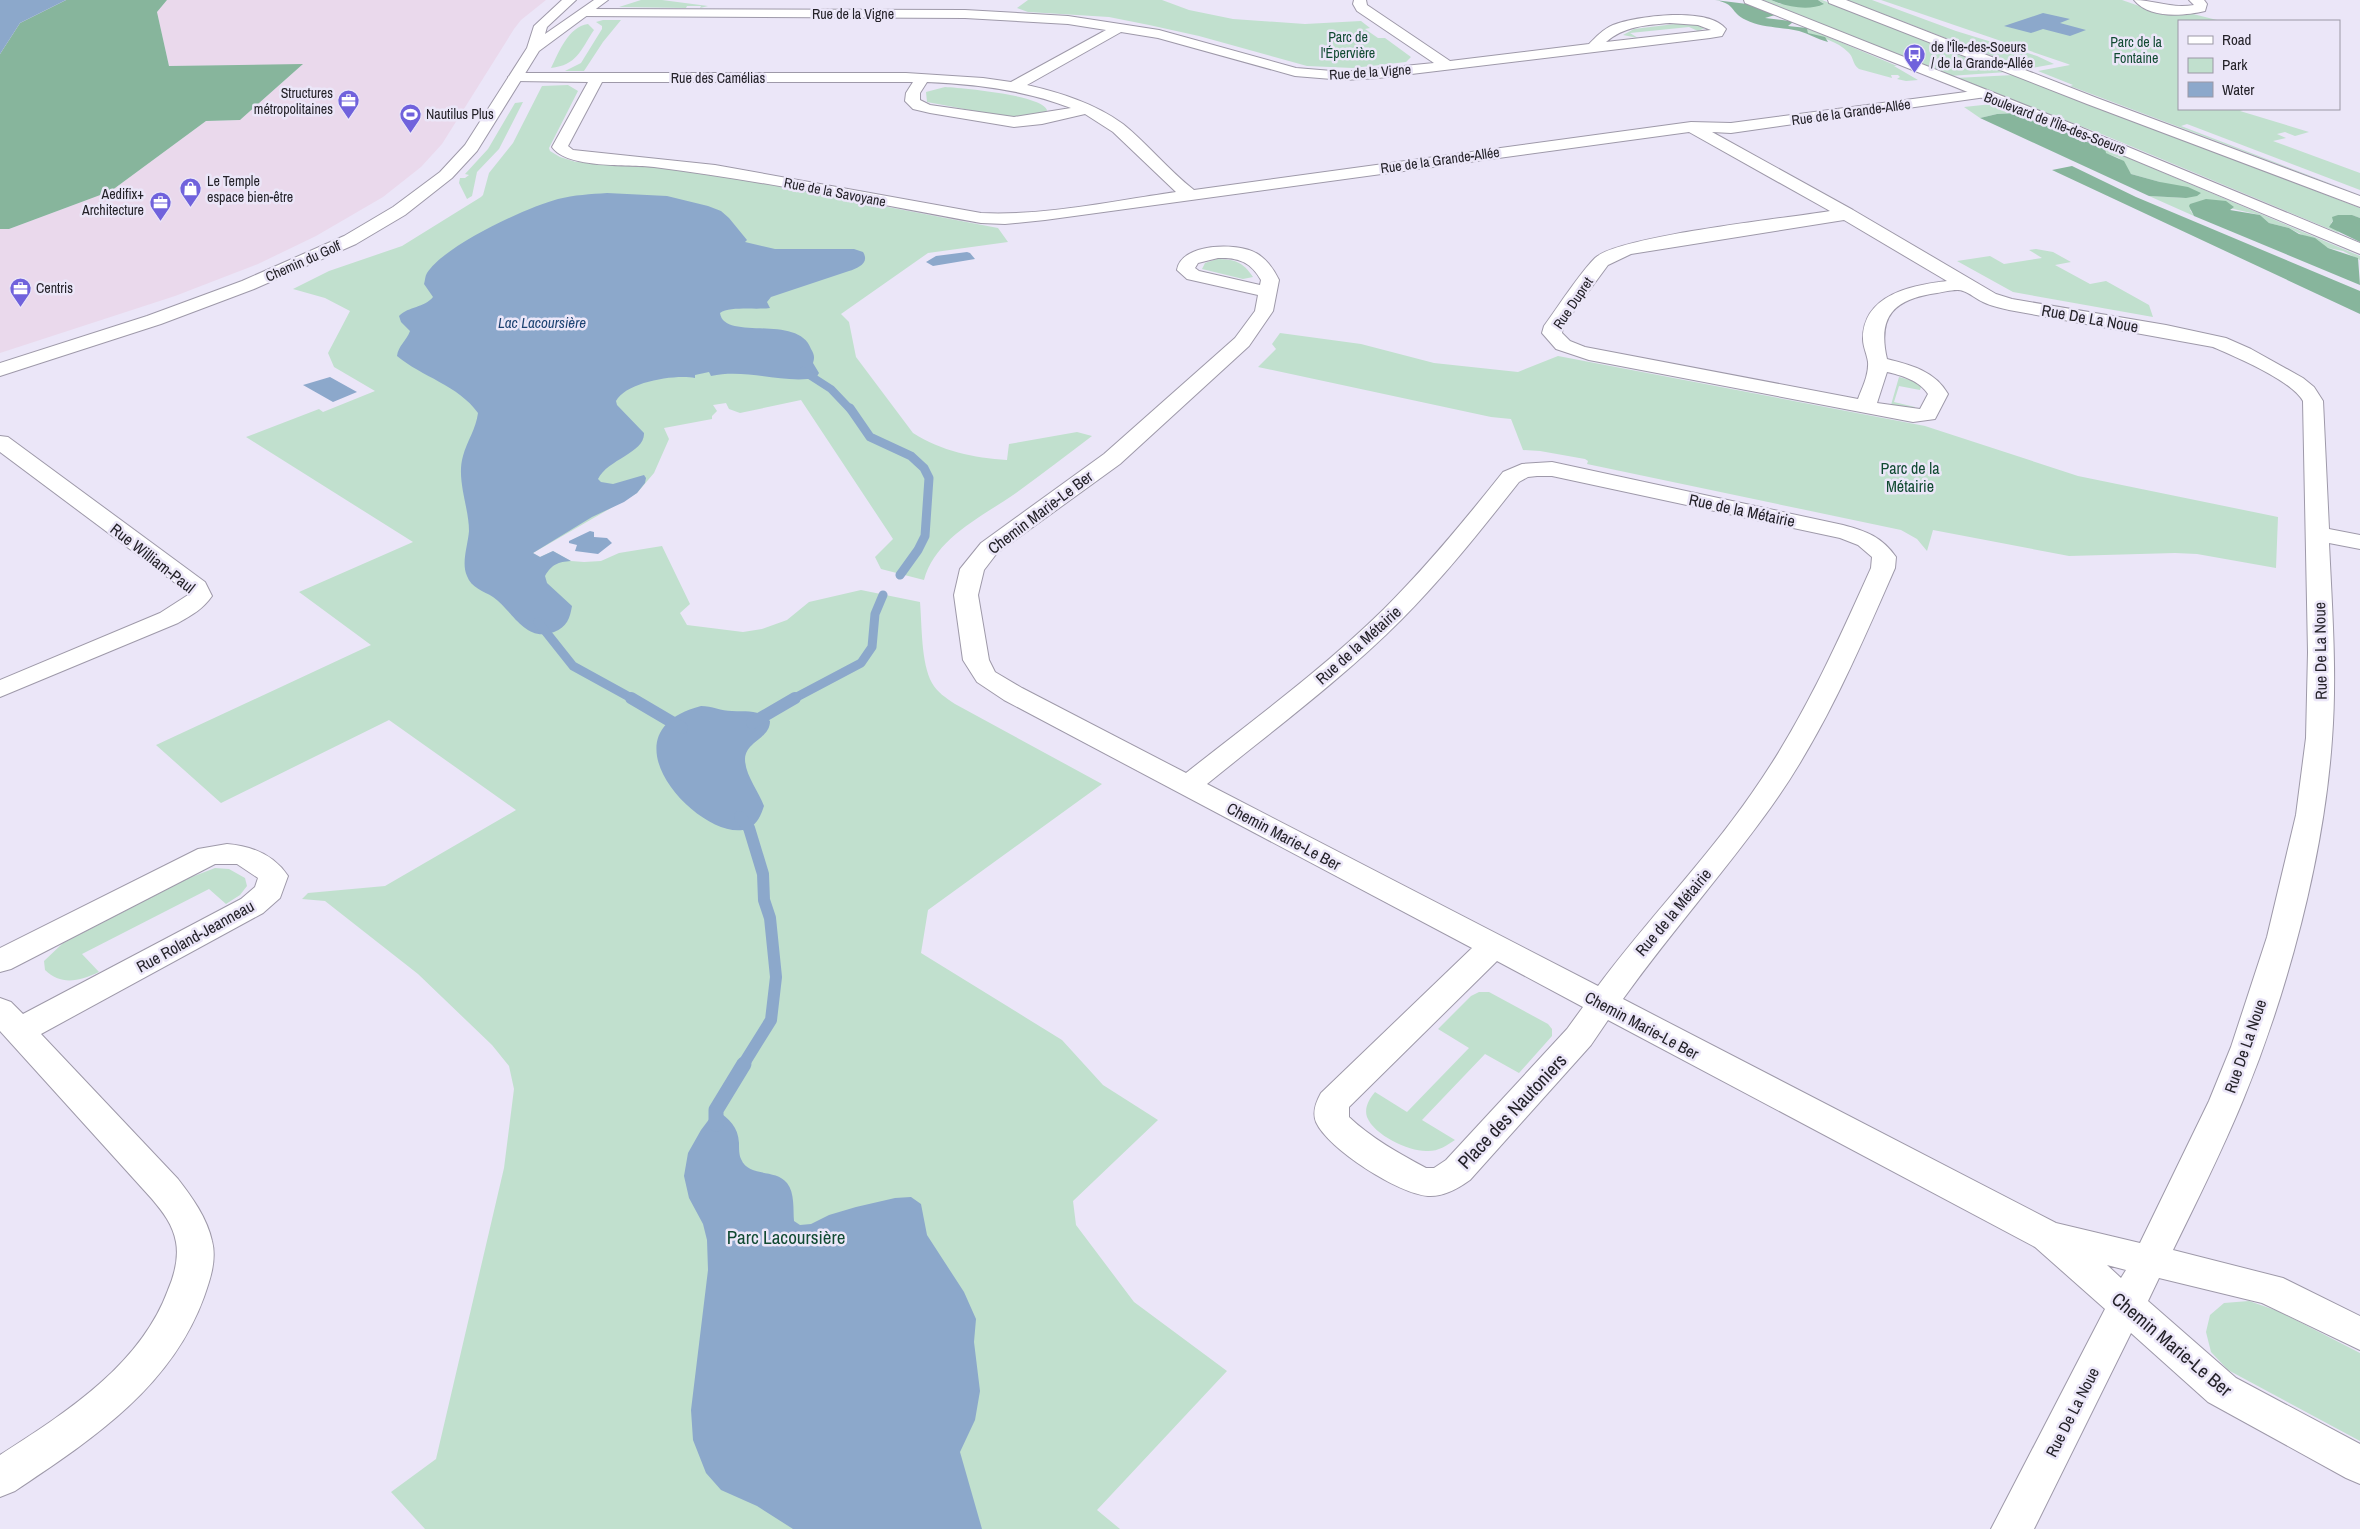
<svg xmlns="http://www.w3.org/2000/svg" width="2360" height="1529" font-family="'Archivo Narrow',sans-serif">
  <rect width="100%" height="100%" fill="#ebe6f8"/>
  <path fill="#ead9ec" d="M167,0H546L521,20L514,29L442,144L421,167L383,197L316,236L258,264L175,296L0,353V229H9L111,191L206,121L240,120L302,65L169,66L157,12Z"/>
  <path fill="#c1e0ce" d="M641,0H662L708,6L700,8L701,6H687L686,8L619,7Z
    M1028,0H1162L1189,10L1233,19L1305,24L1361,21L1370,28L1365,29L1378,38H1385L1411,57L1406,62L1353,68L1307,66L1199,36L1149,25L1109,17L1028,12L1017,8Z
    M1763,0H1771L1780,4L1823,3L1818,0H1822L2007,72L1949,76Z
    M1847,0H1872L1956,31L2037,56L2054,64L2026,69Z
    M1881,0H2122L2142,7L2189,13L2221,21H2179V109H2246L2240,111L2309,132L2295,136L2285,132L2277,134L2286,138L2273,141L2360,173V190L2187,124L2181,126L2360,195L2070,86L2073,85L2038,71L2070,65L2068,64Z
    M603,20H621L603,42L584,71H565L581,63L602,29V26L596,22Z
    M1683,23H1692L1705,28L1698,31L1689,27L1630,33L1638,38L1623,35L1634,29Z
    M588,24L594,30C580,51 577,65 551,68C559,52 568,27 588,24Z
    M1807,28L1897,66H1894L1918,80L1906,81L1897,79L1900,77L1898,75H1891L1892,78L1859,69C1852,64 1854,57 1848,52C1837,41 1822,38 1808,33Z
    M2014,75L2360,208V218L2351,215H2338L2331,223L2339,233L2104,135L1955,78Z
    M568,85L578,91L549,148L550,151L560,157L576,162L641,165L715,174L998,228L1008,242L928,253L841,314L849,322L856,357L913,433C941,451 974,458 1007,460L1009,444L1077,432L1092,436C1067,455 1042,474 1016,493C983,516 935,538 924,580L881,569L875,557L893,539L801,400L740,413L729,409L726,403L713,405L717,411L712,416V419L664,428L669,439L654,473L637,493L533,553L540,557L553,551L571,561L584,562L601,561L619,553L662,546L690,604L680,613L687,625L743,632L762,629L787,620L809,602L861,590L920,602C922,625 921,663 932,683C937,692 946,698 955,704L1102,784L928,910L921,953L1062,1040L1103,1085L1158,1120L1073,1201L1076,1225L1134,1302L1227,1371L1097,1510L1120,1529H425L391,1492L436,1459L504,1168L514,1089L509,1066L492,1045L418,974L325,901L302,899L308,893L385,886L516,810L389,720L221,803L156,745L371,645L299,592L413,542L246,437L319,409L323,412L375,391L334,367L328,353L350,311L325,298L293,289L329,271L402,246L481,197L483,195L489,173L513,143L542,86Z
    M945,87C962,88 1042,95 1047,110L1046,113L1019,118L1007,117L927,102L926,92Z
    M523,102L499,149L477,172L472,196L467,199L459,183L460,178H465L469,175L465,174L488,149L515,103Z
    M1992,104L2018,113L1997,114L1980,118L1964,107Z
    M2105,148L2360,256V260L2343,251L2328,248L2289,228L2269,223L2260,215L2229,208L2234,207L2190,210L2194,216L2149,196L2186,198L2160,182L2131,174L2119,158L2105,153Z
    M2036,249L2053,252L2071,262L2055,265L2090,284L2106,281L2149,305L2153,317L2013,292L1957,261L1990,256L2004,264L2042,258L2029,250Z
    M1217,259C1235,259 1243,262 1253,277L1243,279L1202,269L1205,263Z
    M1280,333L1361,344L1434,363L1518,372L1558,356L1925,426L2078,476L2278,517L2276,568L2197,554L2175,553L2069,556L1933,530L1927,551L1917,539L1901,530L1587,464L1588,461L1585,459L1540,451L1523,450L1511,419L1491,417L1258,367L1276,349L1272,344Z
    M1899,377L1914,381L1921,387L1920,390L1899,386L1894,402L1915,407V409L1891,405Z
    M215,868L229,869L245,878L247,886L240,895L226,904L209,889L82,954L99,972C80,981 61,986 45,970L44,961L63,943L189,878Z
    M1479,992H1489L1548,1024L1552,1029V1036L1519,1073L1485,1054L1422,1120L1455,1140C1446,1146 1437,1152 1426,1151C1408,1151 1374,1135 1367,1117C1364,1108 1369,1099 1375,1092L1407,1112L1469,1048L1438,1029L1471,996Z
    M2249,1301L2278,1311L2360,1353V1441L2228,1370L2211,1352L2206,1332L2210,1315L2224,1303Z"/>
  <path fill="#87b59c" d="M66,0H167L157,12L169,66L303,64L240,120L206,121L111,191L9,229H0V54L20,23Z
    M1715,0L1747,4L1775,15L1765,18L1790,21L1793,22L1788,26L1807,28L1808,33L1825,37L1828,42C1817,39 1809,34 1799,31C1782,27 1762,28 1746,20C1729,12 1737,4 1715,0Z
    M1771,0H1818L1824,4C1809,11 1786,7 1771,0Z
    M2018,113L2063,130L2080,141L2093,143L2105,148L2106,153L2124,161L2131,174L2160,182L2188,187L2201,193L2197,196L2186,198L2149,196L1980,118L1997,114Z
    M2072,166L2136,197L2360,291V314L2052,170Z
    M2206,199L2226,201L2234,207L2230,210L2260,215L2269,223L2289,228L2299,234L2315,238L2328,248L2358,258L2360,285L2194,216L2189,206L2190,204Z
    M2338,215H2352L2360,218V242L2329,227L2333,221L2332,217Z"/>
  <path fill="#8ca8cb" d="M0,0H66L20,23L0,54Z
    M2043,13L2070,19L2060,23L2086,30L2070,36L2043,29L2031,33L2004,26Z
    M607,193L667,196L708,206L721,211L729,218L747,240L745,242L775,249H854L863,252C870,263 858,268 849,271L771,297L767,302L770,308C756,310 730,306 720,313C724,342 798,313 811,349C814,354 815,357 813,363L819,373L816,378C781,384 747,368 711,376L709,372L695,375V378C675,374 626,382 616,401L617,405L644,433C645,453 608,459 598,479L601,482L613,484L644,475L646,478L645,483L637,493L624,502L592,517L533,553L540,557L553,551L571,561C558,562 552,564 545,576L547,583L572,606C570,618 567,627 554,632C525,643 513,611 493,597C484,591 471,588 467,576C461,563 468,545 469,531C469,507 456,480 463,456C467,441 476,429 478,413C458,385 422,377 397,356C398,346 407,340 410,331L401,322L399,316C409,306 424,308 433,297L424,284C425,281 425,276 427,273C445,245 525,208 558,199C574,195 591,194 607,193Z
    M967,252L970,253L975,259L933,266L926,262L936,256Z
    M330,377L357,392L333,402L303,385Z
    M590,531L594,532V537L607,538L612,543L598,554L575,551L577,545L569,543V541Z
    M701,706C712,706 721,711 732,711C748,712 758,709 770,721C770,739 746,741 745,759C745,775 759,792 764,806C761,815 758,823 749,828C708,848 594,734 701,706Z
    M716,1110C730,1119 738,1127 739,1143C739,1148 739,1155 741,1159C749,1178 775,1168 787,1183C795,1193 793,1210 794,1221L800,1225L811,1224L829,1215L856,1207L895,1198L911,1197L921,1204L927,1235L964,1292L976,1319L974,1342L980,1391L975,1420L960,1452L982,1529H793L757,1506L721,1490L706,1473L693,1440L691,1410L708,1270L707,1240L703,1224L689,1198L684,1176L688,1153L701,1130Z"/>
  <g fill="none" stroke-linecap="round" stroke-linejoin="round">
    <path stroke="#8ca8cb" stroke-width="8" d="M803,371L831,389L851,410"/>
    <path stroke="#8ca8cb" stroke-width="9" d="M850,408L870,437L911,456L924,468L929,478L925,536L918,550L900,575
      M538,622L573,666L633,699
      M793,699L861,663L872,647L875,614L883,595"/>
    <path stroke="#8ca8cb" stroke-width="12" d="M631,698L682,728
      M752,723L795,698
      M740,817L749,828L763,874L764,900L770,918L776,977L771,1020L743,1065"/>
    <path stroke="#8ca8cb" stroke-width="15" d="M716,1124V1110L744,1064"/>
    <defs>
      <path id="street" d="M1354,0H1366L1367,5L1450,61L1589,44C1596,37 1603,29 1613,25C1636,16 1708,6 1726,29L1722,36L1710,38L1378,78L1344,80L1295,76L1158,38L1121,32L1027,85C1061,93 1094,103 1123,124C1148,144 1168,170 1194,190L1691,122L1731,123L1981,90L1986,91L1988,94L1986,97L1731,133L1712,132L1853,210L1996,294L2012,299L2166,325L2226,338L2251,349L2303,378L2314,387L2323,401L2329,529L2360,535V549L2329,543C2332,608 2337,674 2332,739C2324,856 2288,991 2243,1100C2222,1151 2197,1201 2173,1250L2283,1278L2360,1316V1350L2262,1303L2159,1278L2148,1301L2236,1378L2360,1444V1484L2346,1478L2208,1402L2131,1333L2034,1529H1991L2105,1309L2035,1247L1608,1020L1591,1045L1470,1180C1459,1188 1443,1197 1428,1196C1399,1194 1328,1149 1316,1122C1312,1112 1316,1102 1321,1093L1472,948L1004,700L977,682L963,660L954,595L960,569L981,543L1104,454L1235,338L1255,311L1258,295L1187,279L1177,270C1181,243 1237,242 1256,253C1267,259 1274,270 1279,280L1273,311L1249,346L1120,464L997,553L984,570L978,595L989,660L995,672L1022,688L1186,773C1253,720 1323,669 1384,609C1427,566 1465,520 1503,472L1522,464L1552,462L1843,525C1866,531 1882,537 1896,557L1895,568C1859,650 1824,733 1771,807C1724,873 1670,933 1623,999L2056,1223L2140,1243L2209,1101L2231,1047L2267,937L2296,815L2306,738L2308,652L2303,401C2291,380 2236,357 2213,347L2009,310C2001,308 1991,306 1983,302C1976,299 1970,293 1963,291C1957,288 1944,292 1937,293C1894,299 1877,316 1887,359C1911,365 1935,371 1948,394L1935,419L1913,422L1589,360L1556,349L1542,333L1544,326C1558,307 1579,274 1595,258C1618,236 1789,218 1830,211L1689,132L1045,220L1005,224L981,223C872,203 764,181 654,167C628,164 567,169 552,147L588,82L515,81L508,77L515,73H906L983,78L1011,82L1106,30L1068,24L965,18L579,16L577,13L584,9L965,10L1068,16L1159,30L1296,68L1344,72L1434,63L1357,11L1353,4ZM1670,23L1698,25L1711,30L1606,42C1624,26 1647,25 1670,23ZM602,82H913L906,93L905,101L913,109L930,113L1014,127L1042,124L1085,114L1113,132L1176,192C1112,201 1046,216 981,213L715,165L573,150L568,146ZM927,82C976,84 1025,90 1071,108L1014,117L930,105L920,100V93ZM1844,220L1947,281C1913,285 1863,294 1863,339C1863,347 1867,354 1868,362C1869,375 1862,388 1858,399L1585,347L1570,341L1562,333L1563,326L1608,265L1631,254ZM1218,258C1238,257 1251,262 1261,280L1260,285L1199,271L1195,268L1198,263ZM1887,372C1901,375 1920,381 1928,394L1920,409L1877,403ZM1537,476H1552L1840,538L1858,545L1872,557L1871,568C1836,646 1802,722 1752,793C1705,861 1647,920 1598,986L1207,784C1272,731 1341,680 1401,620C1444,577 1481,530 1519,482L1528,477ZM1497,961L1583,1007L1567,1029L1446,1160L1434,1168H1426C1400,1154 1371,1138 1349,1117V1107ZM2107,1265L2126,1270L2121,1278Z
        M2134,0C2155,0 2171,9 2194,5L2189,0H2204L2207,4L2205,11C2184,16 2149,19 2134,0Z
        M0,436L8,437L205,582L212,596C203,609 192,615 178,623L0,697V680L160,613L188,595L186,591L0,452Z
        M227,844C252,846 274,855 288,876L280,898L263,913L41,1034L178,1179C192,1197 207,1218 212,1241C217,1260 210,1280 204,1297C171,1388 91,1440 15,1491L0,1497V1455C65,1413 140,1366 168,1290C174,1276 179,1258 176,1242C173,1225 163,1212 152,1199L0,1031V998L11,1002L23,1014L241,899L255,887L258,878L237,864H215L11,969L0,972V948L198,849Z"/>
      <path id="secondary" d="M562,0H576L547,27L545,34L594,0H608L539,51L477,151L452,178L405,215L356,244L254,289L161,324L0,376V363L147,316L242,281L344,236L393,207L440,172L465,145L527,48L534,26Z
        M1744,0H1761L2075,125L2360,243V254L2065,131L1745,3Z
        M1828,0H1846L2097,98L2360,196V207L2087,104L1829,3Z"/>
    </defs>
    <use href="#street" stroke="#9e99a9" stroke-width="2"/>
    <use href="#secondary" stroke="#9e99a9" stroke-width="2"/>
    <use href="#street" fill="#fff" fill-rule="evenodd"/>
    <use href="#secondary" fill="#fff" fill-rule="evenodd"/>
  </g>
  <defs>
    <symbol id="bus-pin" viewBox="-11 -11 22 30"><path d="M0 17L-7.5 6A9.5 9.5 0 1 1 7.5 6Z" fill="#7062dc" stroke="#ebe6f8"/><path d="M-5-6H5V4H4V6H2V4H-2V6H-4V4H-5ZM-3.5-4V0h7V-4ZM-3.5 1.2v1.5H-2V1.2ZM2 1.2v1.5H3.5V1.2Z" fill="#fff"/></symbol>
    <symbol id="office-pin" viewBox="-11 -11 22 30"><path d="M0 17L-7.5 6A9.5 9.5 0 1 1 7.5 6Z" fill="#7062dc" stroke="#ebe6f8"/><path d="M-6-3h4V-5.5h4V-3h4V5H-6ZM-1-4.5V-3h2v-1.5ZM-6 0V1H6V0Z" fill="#fff"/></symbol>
    <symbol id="stadium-pin" viewBox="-11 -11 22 30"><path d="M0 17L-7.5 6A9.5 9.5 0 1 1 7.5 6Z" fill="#7062dc" stroke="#ebe6f8"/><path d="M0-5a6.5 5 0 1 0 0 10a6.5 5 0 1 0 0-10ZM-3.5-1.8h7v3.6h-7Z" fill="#fff"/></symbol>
    <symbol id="shop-pin" viewBox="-11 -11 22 30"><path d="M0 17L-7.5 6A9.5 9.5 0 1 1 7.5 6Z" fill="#7062dc" stroke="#ebe6f8"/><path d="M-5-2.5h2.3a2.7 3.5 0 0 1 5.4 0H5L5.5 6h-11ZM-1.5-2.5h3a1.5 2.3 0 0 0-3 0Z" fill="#fff"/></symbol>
  </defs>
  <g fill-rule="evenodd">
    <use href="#bus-pin" x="1902" y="42" width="25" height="34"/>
    <use href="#office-pin" x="336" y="88" width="25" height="34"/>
    <use href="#stadium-pin" x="398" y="102" width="25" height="34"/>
    <use href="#shop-pin" x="178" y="176" width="25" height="34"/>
    <use href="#office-pin" x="148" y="190" width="25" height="34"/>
    <use href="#office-pin" x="8" y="276" width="25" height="34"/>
  </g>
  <g text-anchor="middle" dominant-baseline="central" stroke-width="5" stroke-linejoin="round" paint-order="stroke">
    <g font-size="14" fill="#242229" stroke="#ebe6f8">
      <text x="853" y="14">Rue de la Vigne</text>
      <text transform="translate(1370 72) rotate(-4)">Rue de la Vigne</text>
      <text x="718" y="78">Rue des Camélias</text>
      <text transform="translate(1851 112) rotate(-8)">Rue de la Grande-Allée</text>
      <text transform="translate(2055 123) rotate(21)">Boulevard de l'Île-des-Soeurs</text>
      <text transform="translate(1440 160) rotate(-8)">Rue de la Grande-Allée</text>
      <text transform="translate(835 192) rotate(11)">Rue de la Savoyane</text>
      <text transform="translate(303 261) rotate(-24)">Chemin du Golf</text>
      <text transform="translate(1573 303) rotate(-56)">Rue Dupret</text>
    </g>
    <g font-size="14" fill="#114a32" stroke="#ebe6f8">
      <text x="1348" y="37">Parc de<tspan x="1348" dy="16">l'Épervière</tspan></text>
      <text x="2136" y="42">Parc de la<tspan x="2136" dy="16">Fontaine</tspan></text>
    </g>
    <g font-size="14" fill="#242229" stroke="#ebe6f8" text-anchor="start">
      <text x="1931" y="47">de l'Île-des-Soeurs<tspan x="1931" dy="16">/ de la Grande-Allée</tspan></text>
      <text x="333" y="93" text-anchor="end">Structures<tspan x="333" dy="16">métropolitaines</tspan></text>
      <text x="426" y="114">Nautilus Plus</text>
      <text x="207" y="181">Le Temple<tspan x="207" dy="16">espace bien-être</tspan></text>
      <text x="144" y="194" text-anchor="end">Aedifix+<tspan x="144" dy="16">Architecture</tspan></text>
      <text x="36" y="288">Centris</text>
    </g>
    <g font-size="15" font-style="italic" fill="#1d4372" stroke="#ebe6f8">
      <text x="542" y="322">Lac Lacoursière</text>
    </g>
    <g font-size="16" fill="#242229" stroke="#ebe6f8">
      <text transform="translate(2090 318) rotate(10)">Rue De La Noue</text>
      <text transform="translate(1742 510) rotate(12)">Rue de la Métairie</text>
      <text transform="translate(1040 512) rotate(-37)">Chemin Marie-Le Ber</text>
      <text transform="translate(153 558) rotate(38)">Rue William-Paul</text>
      <text transform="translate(1358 645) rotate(-42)">Rue de la Métairie</text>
      <text transform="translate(2320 651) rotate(-91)">Rue De La Noue</text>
      <text transform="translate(1284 836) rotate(28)">Chemin Marie-Le Ber</text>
      <text transform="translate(1673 912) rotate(-50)">Rue de la Métairie</text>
      <text transform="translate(195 936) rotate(-29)">Rue Roland-Jeanneau</text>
      <text transform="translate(1642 1025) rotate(28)">Chemin Marie-Le Ber</text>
      <text transform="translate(2245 1046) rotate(-71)">Rue De La Noue</text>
      <text transform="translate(2072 1412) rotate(-63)">Rue De La Noue</text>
    </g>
    <g font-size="16" fill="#114a32" stroke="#ebe6f8">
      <text x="1910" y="468">Parc de la<tspan x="1910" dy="18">Métairie</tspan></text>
    </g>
    <g font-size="19" fill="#242229" stroke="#ebe6f8">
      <text transform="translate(1512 1111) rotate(-47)">Place des Nautoniers</text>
      <text transform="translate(2172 1344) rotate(40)">Chemin Marie-Le Ber</text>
    </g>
    <g font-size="19" fill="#114a32" stroke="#ebe6f8">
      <text x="786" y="1237">Parc Lacoursière</text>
    </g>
  </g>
  <rect x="2178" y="20" width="162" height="90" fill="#ebe6f8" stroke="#9b98a5"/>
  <rect x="2188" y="36" width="25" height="8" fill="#ffffff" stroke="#9b98a5"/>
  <text x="2222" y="45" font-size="15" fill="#242229">Road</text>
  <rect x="2188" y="58" width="25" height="15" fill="#c1e0ce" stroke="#9b98a5"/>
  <text x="2222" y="70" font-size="15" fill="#242229">Park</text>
  <rect x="2188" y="82" width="25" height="15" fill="#8ca8cb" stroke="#9b98a5"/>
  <text x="2222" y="95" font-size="15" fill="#242229">Water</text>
</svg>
